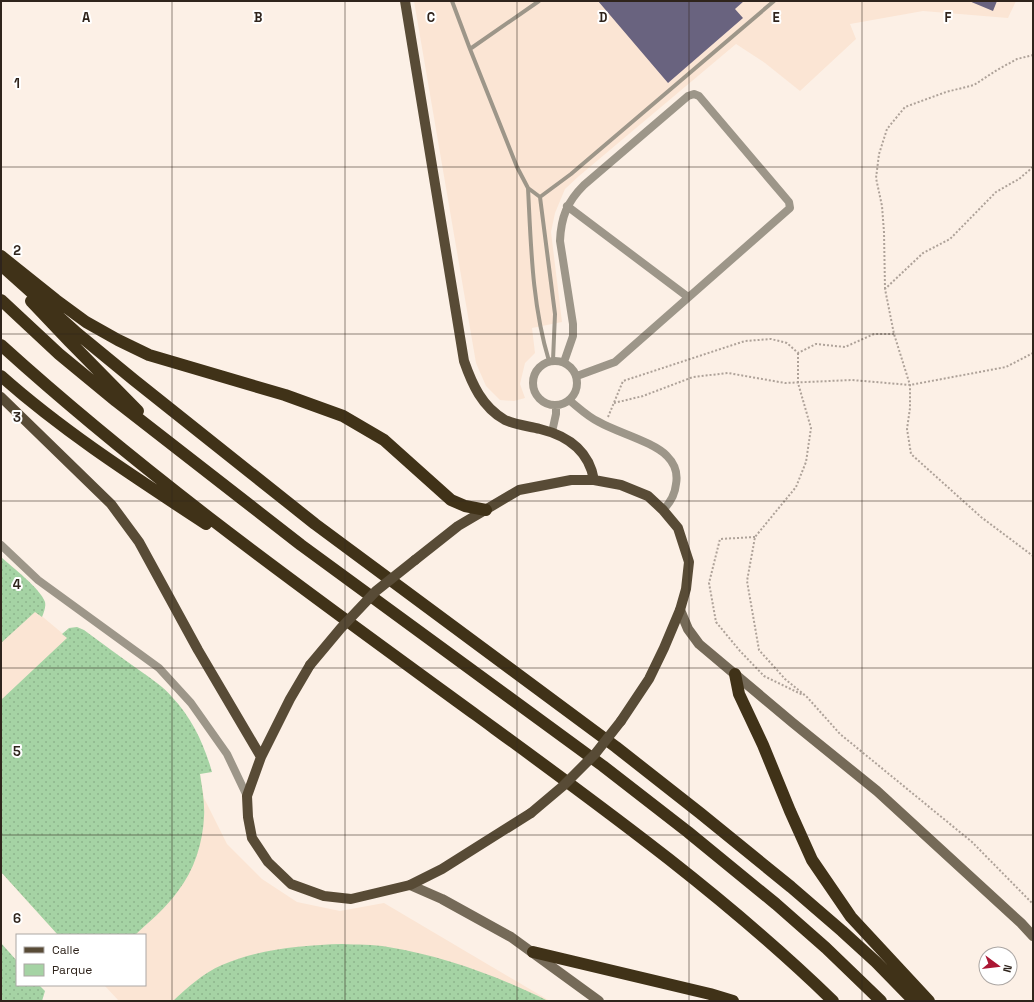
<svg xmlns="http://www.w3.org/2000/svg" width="1034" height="1002" font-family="'Space Grotesk',sans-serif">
  <defs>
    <pattern id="green-dots" width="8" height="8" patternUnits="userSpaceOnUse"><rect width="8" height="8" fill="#a5d3a4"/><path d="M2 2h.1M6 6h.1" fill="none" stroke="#8eb58d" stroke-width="1.8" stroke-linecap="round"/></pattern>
  </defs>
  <rect width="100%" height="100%" fill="#fcf0e6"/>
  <path fill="#fbe5d4" d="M414,1H1016L1008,18L923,11L850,24L856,39L800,91L765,63L736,44L579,176L565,189L555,213L551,232L562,322L532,328L535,353L525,363L520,384L525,398L514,401L500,400L486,386L476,363Z
    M1,582L68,638L200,774L204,798L227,844L262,879L297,902L340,911L384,903L550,1001H119L104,985H145V935H58L1,872Z"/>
  <path fill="url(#green-dots)" d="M1,557C12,567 41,589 45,602C46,607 44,612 42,617L35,612L1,643Z
    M77,627L84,630C102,643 120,657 139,670C150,678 163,686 172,697C192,718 204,744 212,772L200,774C202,788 205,803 204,817C203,842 194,871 178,891C166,908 150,921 135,935H58L1,872V700L67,638L62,634L69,628Z
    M1,943L17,961V985H39L45,991L42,1001H1Z
    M342,944C357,945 373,944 388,947C443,956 498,976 548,1001H173C187,988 203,973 222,965C258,949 303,945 342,944Z"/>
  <path fill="#69637f" d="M598,1H744L735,9L743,18L668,83Z
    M969,1H997L993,11Z"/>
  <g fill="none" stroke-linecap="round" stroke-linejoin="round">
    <path stroke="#aea299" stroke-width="2" stroke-dasharray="2 2" stroke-linecap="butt" d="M1033,167L1019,179L996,192L950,239L923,253L885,289L894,334L910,385V408L907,429L911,454L981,517L1033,556
      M885,289L884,232L882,206L876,178L879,154L887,129L905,107L946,92L974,85L997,70L1017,59L1033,55
      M798,353V383L811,428L806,462L796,487L755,537L747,581L759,650L785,679L807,697L840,734L972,842L1033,904
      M614,403L643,396L693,377L728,373L785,383L852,380L910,385L1006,367L1033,353
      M608,417L623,381L745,341L771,339L787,343L798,353L816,344L845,347L874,334H894
      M755,537L720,539L709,583L716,622L740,651L764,676L803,695"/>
    <path stroke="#9d9689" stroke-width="4" d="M452,1L470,49
      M539,1L470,49L517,167L528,188L540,197L555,314L553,360
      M528,188C531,246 532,305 549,361
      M540,197L571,174L774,1"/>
    <path stroke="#9d9689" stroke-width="8" d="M567,206L688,297
      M533 383a22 22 0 1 1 44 0a22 22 0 1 1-44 0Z
      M564,362L573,336V324L560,241C561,217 567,202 584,185L688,96L694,94L699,96L789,202L790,208L615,362L577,376
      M569,400C579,408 588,417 599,422C616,432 654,442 667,456C674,463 678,473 676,484C675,495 671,502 663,510
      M552,432L556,414V405
      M1,545L38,580L159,668L191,703L227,754L247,796"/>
    <path stroke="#756a58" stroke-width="10" d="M680,610L688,629L699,644L793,723L877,791L1021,923L1033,936
      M410,885L442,899L511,937L599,1001"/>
    <path stroke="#584b36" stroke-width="10" d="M405,1L464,361C472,384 482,407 505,420C516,425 528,426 540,429C569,436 589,451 594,480
      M1,397L111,504L139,542L198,650L261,757
      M415,560L458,526L519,490L571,480H594L621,485L648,496L663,510L678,528L689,562L686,589L680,610L664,648L649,679L621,721
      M310,665L290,699L261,757L247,796L248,817L252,838L268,862L291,884L324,896L351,899L410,885L442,869L531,813"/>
    <path stroke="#403218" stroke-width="12" d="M1,256L56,300L86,322L118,340L149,355L285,395L343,416L384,440L451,500L465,506L486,510
      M1,265L78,334L134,380L315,524L616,747L700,813L791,887L842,931L876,962L914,1001
      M1,300L59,354L116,401L301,545L603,766L688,832L776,904L826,948L881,1001
      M31,301L69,341L138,411
      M1,345C150,480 314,597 476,715C599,805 724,895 833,1001
      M1,376C64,432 136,478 206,524
      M735,674L739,694L763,745L790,811L812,860L851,917L929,1001
      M533,952L710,994L733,1001"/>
    <path stroke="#584b36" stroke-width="10" d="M310,665L341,628L376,591L415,560
      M531,813L563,786L595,754L621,721"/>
  </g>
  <path fill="none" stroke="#2f241c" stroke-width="1" stroke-opacity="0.55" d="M172,1V1001M345,1V1001M517,1V1001M689,1V1001M862,1V1001M1,167H1033M1,334H1033M1,501H1033M1,668H1033M1,835H1033"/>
  <g font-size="13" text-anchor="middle" font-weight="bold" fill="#2f241c" stroke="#fff" stroke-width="4" stroke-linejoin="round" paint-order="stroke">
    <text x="86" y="22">A</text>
    <text x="258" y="22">B</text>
    <text x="431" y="22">C</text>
    <text x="603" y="22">D</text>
    <text x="776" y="22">E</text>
    <text x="948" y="22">F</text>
    <text x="17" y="88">1</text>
    <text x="17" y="255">2</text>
    <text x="17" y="422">3</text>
    <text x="17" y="589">4</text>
    <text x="17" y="756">5</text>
    <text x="17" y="923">6</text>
  </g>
  <rect width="1034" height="1002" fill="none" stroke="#2f241c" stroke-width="4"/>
  <rect x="16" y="934" width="130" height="52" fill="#ffffff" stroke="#aca7a4"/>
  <rect x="24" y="947" width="20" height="6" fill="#584b36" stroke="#aca7a4"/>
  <text x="52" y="954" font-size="12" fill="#2f241c">Calle</text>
  <rect x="24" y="964" width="20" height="12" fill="#a5d3a4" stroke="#aca7a4"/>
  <text x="52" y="974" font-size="12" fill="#2f241c">Parque</text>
  <g transform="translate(998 966) rotate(105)"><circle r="19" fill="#ffffff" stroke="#aca7a4"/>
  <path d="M0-3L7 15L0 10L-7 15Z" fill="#ab1633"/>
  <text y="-6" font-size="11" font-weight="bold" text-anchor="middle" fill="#2f241c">N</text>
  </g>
</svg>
